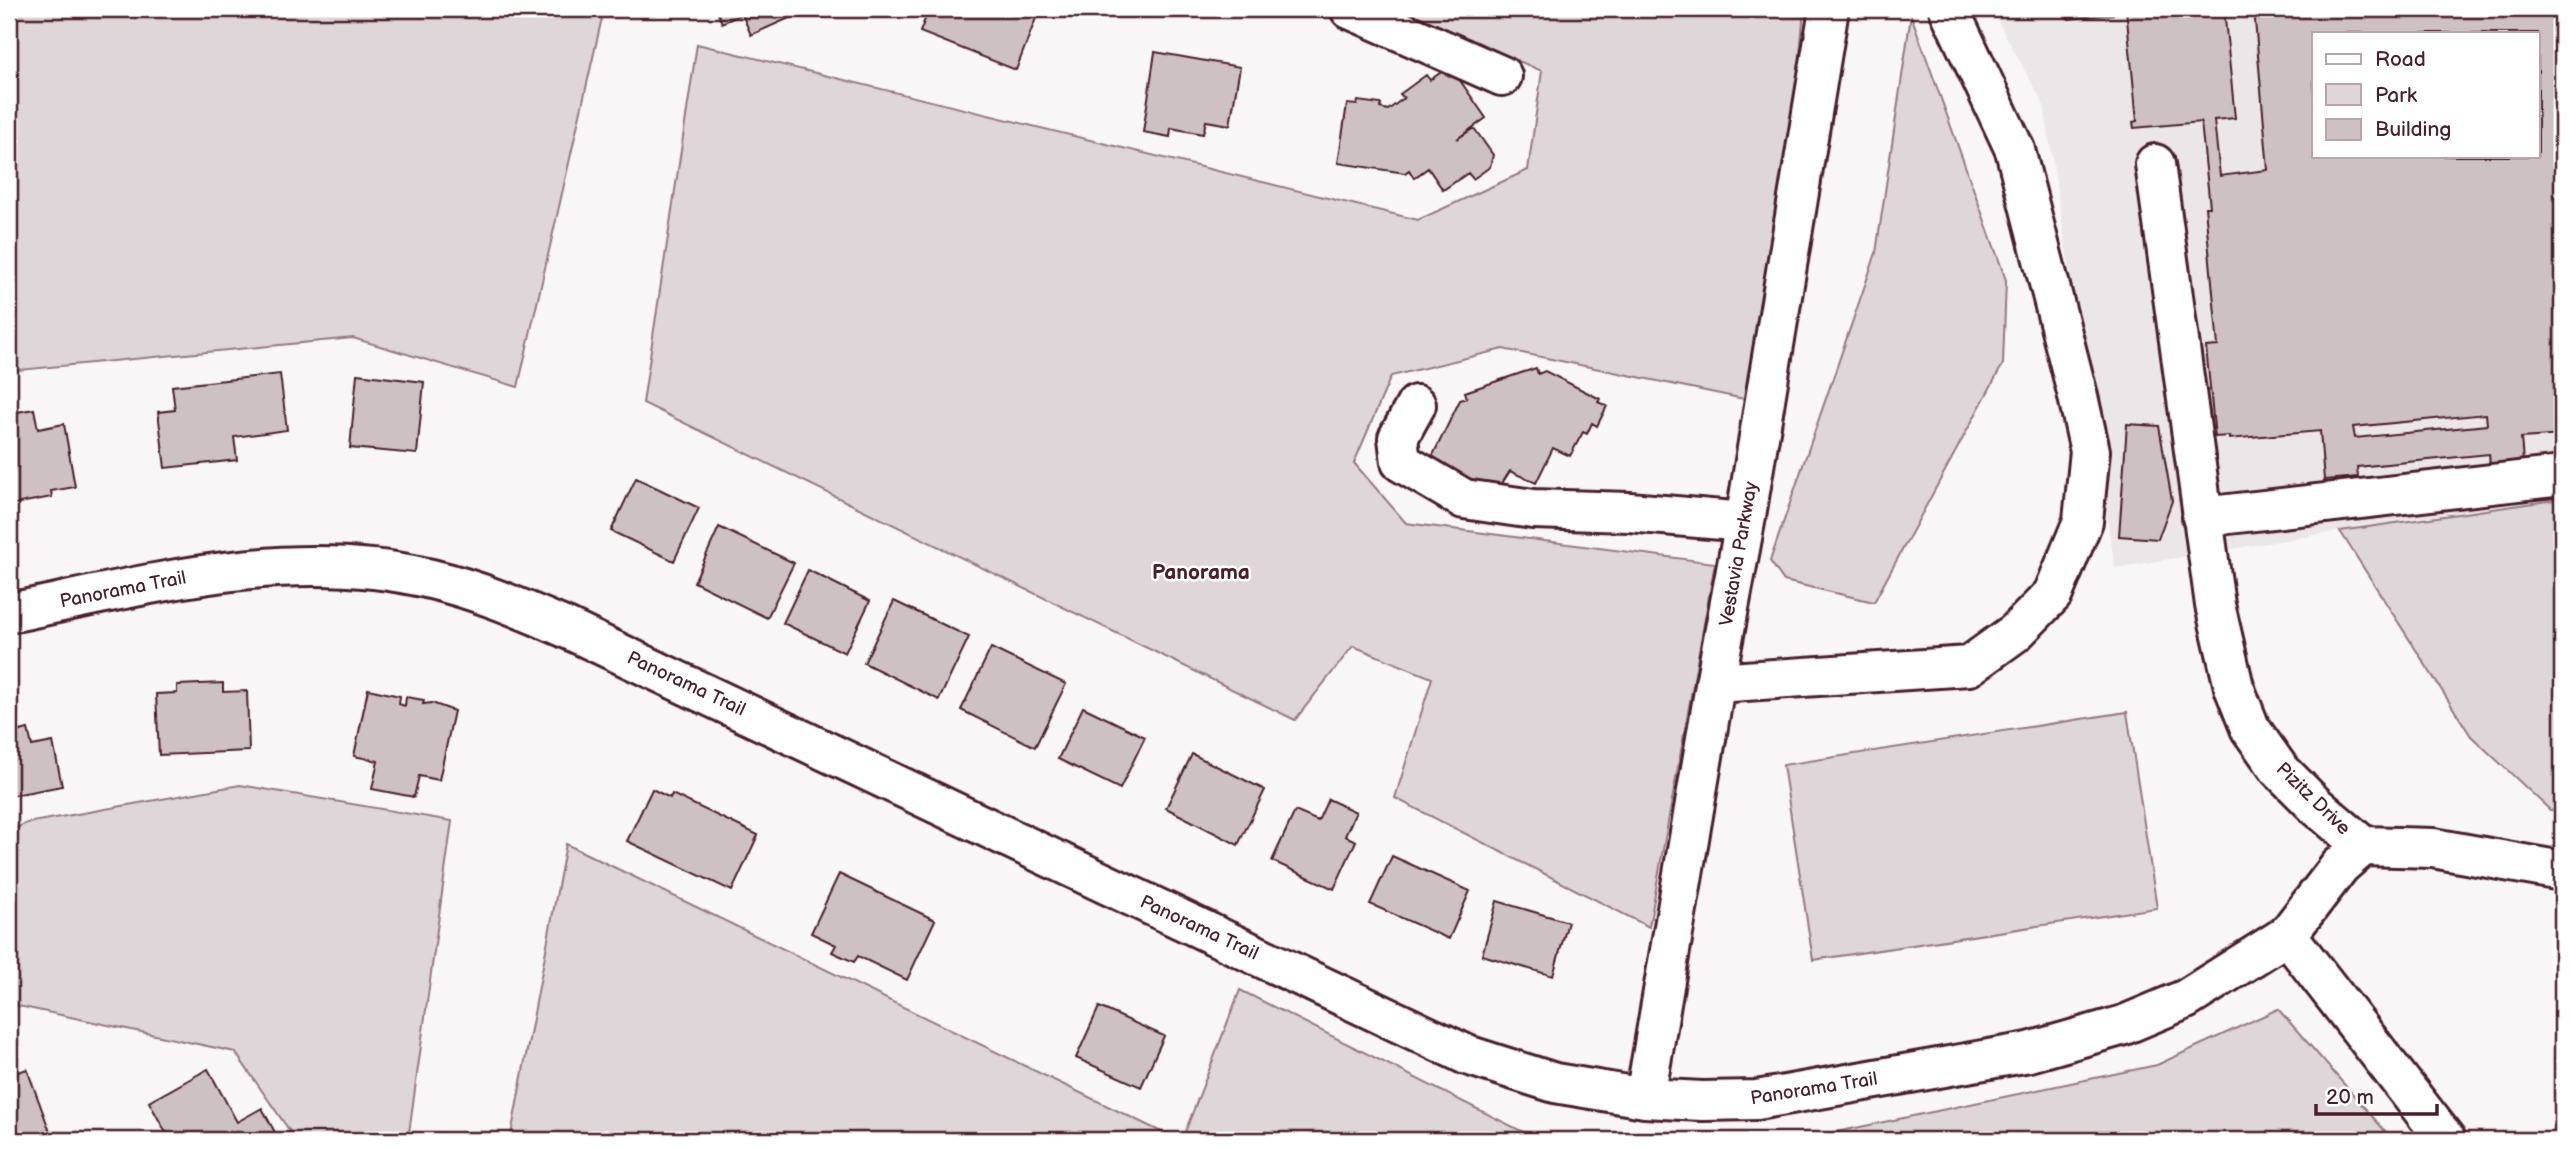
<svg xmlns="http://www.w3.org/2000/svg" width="2571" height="1149" font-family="'Balsamiq Sans',sans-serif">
  <rect width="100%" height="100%" fill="#f8f6f7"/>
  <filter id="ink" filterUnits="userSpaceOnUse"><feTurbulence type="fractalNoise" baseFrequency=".0143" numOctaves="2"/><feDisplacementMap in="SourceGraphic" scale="14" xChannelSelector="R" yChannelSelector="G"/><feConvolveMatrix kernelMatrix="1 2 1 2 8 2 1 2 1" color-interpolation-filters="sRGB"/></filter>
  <g filter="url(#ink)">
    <path fill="#ebe6e8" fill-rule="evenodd" d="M1991,9H2562V499L2340,531L2115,568L2044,105ZM2314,33H2538V156H2314Z"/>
    <path fill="#ded6d9" stroke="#947a82" stroke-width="2" d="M9,9H604L518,387L353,338L9,371Z
      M1396,9H1804L1794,125L1754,401L1503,349L1391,376L1354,463L1406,523L1715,563L1649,927L1395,798L1432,678L1353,646L1295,720L643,403L697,44L1418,220L1528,170L1542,71Z
      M1911,15L2006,280L2003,364L1874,602L1784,581L1770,561L1876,253Z
      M2562,499V811L2550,810L2471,736L2340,531Z
      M2127,712L2157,908L1813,960L1783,765Z
      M240,785L452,821L408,1140H296L235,1052L9,1004V831L27,823Z
      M566,844L1178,1140H510Z
      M1240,990L1539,1140H1182Z
      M2278,1009L2393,1140H1798L2157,1065Z"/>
    <path fill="#cdc1c4" stroke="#4a1f2b" stroke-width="2" fill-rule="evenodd" d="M716,9H797L792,11L794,16L751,35L742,14L722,23Z
      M929,9H1025L1038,13L1016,70L920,32Z
      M2057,9H2113V14L2069,19Z
      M2126,9H2224L2235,118L2214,120L2220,176L2268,170L2254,9H2557L2562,33V435L2521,438L2523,461L2490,465L2489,454L2357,467L2358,477L2324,480L2320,431L2229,439V436L2215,437L2206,347L2218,346L2205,207H2210L2201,122L2134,128L2133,122L2137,121ZM2314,33H2538V156H2314ZM2486,414L2487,425L2355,438L2353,427Z
      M1155,52L1240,67L1230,125L1206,121L1203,134L1171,128L1170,137L1143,132Z
      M1450,66L1486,118L1457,139L1474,128L1493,155L1490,167L1473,179L1468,173L1443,190L1428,168L1414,178L1409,170L1405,173L1338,163L1347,104L1357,105L1358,101L1381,104L1380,108L1388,110L1404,98L1400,94L1426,75L1430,80Z
      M1536,368L1538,374L1545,371L1600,399L1598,402L1607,406L1597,426L1592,423L1587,434L1583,432L1570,456L1553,448L1536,483L1510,471L1497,491L1483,487L1440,466L1442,462L1432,457L1460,400L1467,398L1465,392Z
      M280,374L287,430L234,437L237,460L165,468L158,412L175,410L172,386Z
      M357,374L424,382L417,454L350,448Z
      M16,409L17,412L34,409L38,429L64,424L75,487L51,491L52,497L9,505V410Z
      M2127,424L2159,426L2172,501L2158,539L2119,536Z
      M636,478L699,508L674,561L611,531Z
      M719,527L794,563L767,618L694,582Z
      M808,570L870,601L845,653L783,623Z
      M894,601L969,637L939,700L864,663Z
      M991,648L1066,684L1035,747L961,710Z
      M223,683V692L247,691L249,751L159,755L156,694L177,693V685Z
      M368,689L400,696L399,704L405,706L406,697L424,700L423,704L432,703L454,711L439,780L419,776L414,797L372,789L378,761L354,756Z
      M1083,707L1145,737L1120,789L1058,759Z
      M15,726L16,732L28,729L32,746L53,742L62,786L9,796V728Z
      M1192,754L1265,790L1238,845L1166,808Z
      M652,789L670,798L672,794L758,835L732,891L627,841Z
      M1328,799L1356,812L1345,836L1356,841L1334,889L1272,861L1295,811L1318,821Z
      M1392,856L1470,891L1449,939L1370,904Z
      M839,874L935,920L907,980L858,956L854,962L832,952L836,945L811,933Z
      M1497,901L1568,922L1553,976L1482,955Z
      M1099,1007L1164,1036L1141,1087L1076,1058Z
      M27,1069L53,1140H9V1075Z
      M208,1069L237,1122L262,1108L279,1140H170L149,1102Z"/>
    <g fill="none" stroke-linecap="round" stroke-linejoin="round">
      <defs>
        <path id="minor" d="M1350,9L1502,76
          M2155,164L2215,605L2234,687L2250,728L2279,769L2316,806L2363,846L2433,848L2562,871
          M1416,405L1398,438L1401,462L1464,499L1533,509L1629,512L1745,522
          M2202,517L2562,476
          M9,613C148,585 289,545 431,579C478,590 522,609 566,628L1467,1055L1555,1083L1645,1098L1702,1101L1757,1100L2029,1052L2124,1025L2186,999L2287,935L2340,866L2363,846
          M1715,683L1969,666L2016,632L2053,594L2083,521L2090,451L2077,392L2015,150L1949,9
          M2287,935L2446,1140
          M1645,1098L1720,656L1745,522L1829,9"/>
      </defs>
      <use href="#minor" stroke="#4a1f2b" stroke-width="44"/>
      <use href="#minor" stroke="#fff" stroke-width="38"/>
    </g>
  </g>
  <g text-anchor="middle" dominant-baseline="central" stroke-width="5" stroke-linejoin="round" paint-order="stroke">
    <g font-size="19" fill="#4a1f2b" stroke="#fff">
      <text transform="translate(1739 554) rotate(-80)">Vestavia Parkway</text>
      <text transform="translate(123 590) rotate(-11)">Panorama Trail</text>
      <text transform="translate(686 684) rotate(25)">Panorama Trail</text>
      <text transform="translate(2313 799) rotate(44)">Pizitz Drive</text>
      <text transform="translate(1199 928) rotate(25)">Panorama Trail</text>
      <text transform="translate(1814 1089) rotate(-9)">Panorama Trail</text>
    </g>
    <g font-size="21" font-weight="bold" fill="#4a1f2b" stroke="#fff">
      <text x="1201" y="572">Panorama</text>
    </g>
  </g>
  <rect width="2571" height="1149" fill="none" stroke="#fff" stroke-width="35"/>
  <rect x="18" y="18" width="2536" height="1114" fill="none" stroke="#4a1f2b" stroke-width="2.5" filter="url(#ink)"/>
  <rect x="2312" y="32" width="228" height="126" fill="#ffffff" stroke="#b7a5aa" stroke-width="2"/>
  <rect x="2326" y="54" width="35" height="10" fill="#ffffff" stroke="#b7a5aa" stroke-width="2"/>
  <text x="2375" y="66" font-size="21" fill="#4a1f2b">Road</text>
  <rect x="2326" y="84" width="35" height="21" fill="#ded6d9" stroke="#b7a5aa" stroke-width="2"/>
  <text x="2375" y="102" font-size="21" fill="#4a1f2b">Park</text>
  <rect x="2326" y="119" width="35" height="21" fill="#cdc1c4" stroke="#b7a5aa" stroke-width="2"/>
  <text x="2375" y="136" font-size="21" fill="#4a1f2b">Building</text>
  <path d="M2316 1104v10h121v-10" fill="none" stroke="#4a1f2b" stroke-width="3.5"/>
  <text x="2326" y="1104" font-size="21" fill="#4a1f2b" stroke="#ffffff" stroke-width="5" paint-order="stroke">20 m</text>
</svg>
